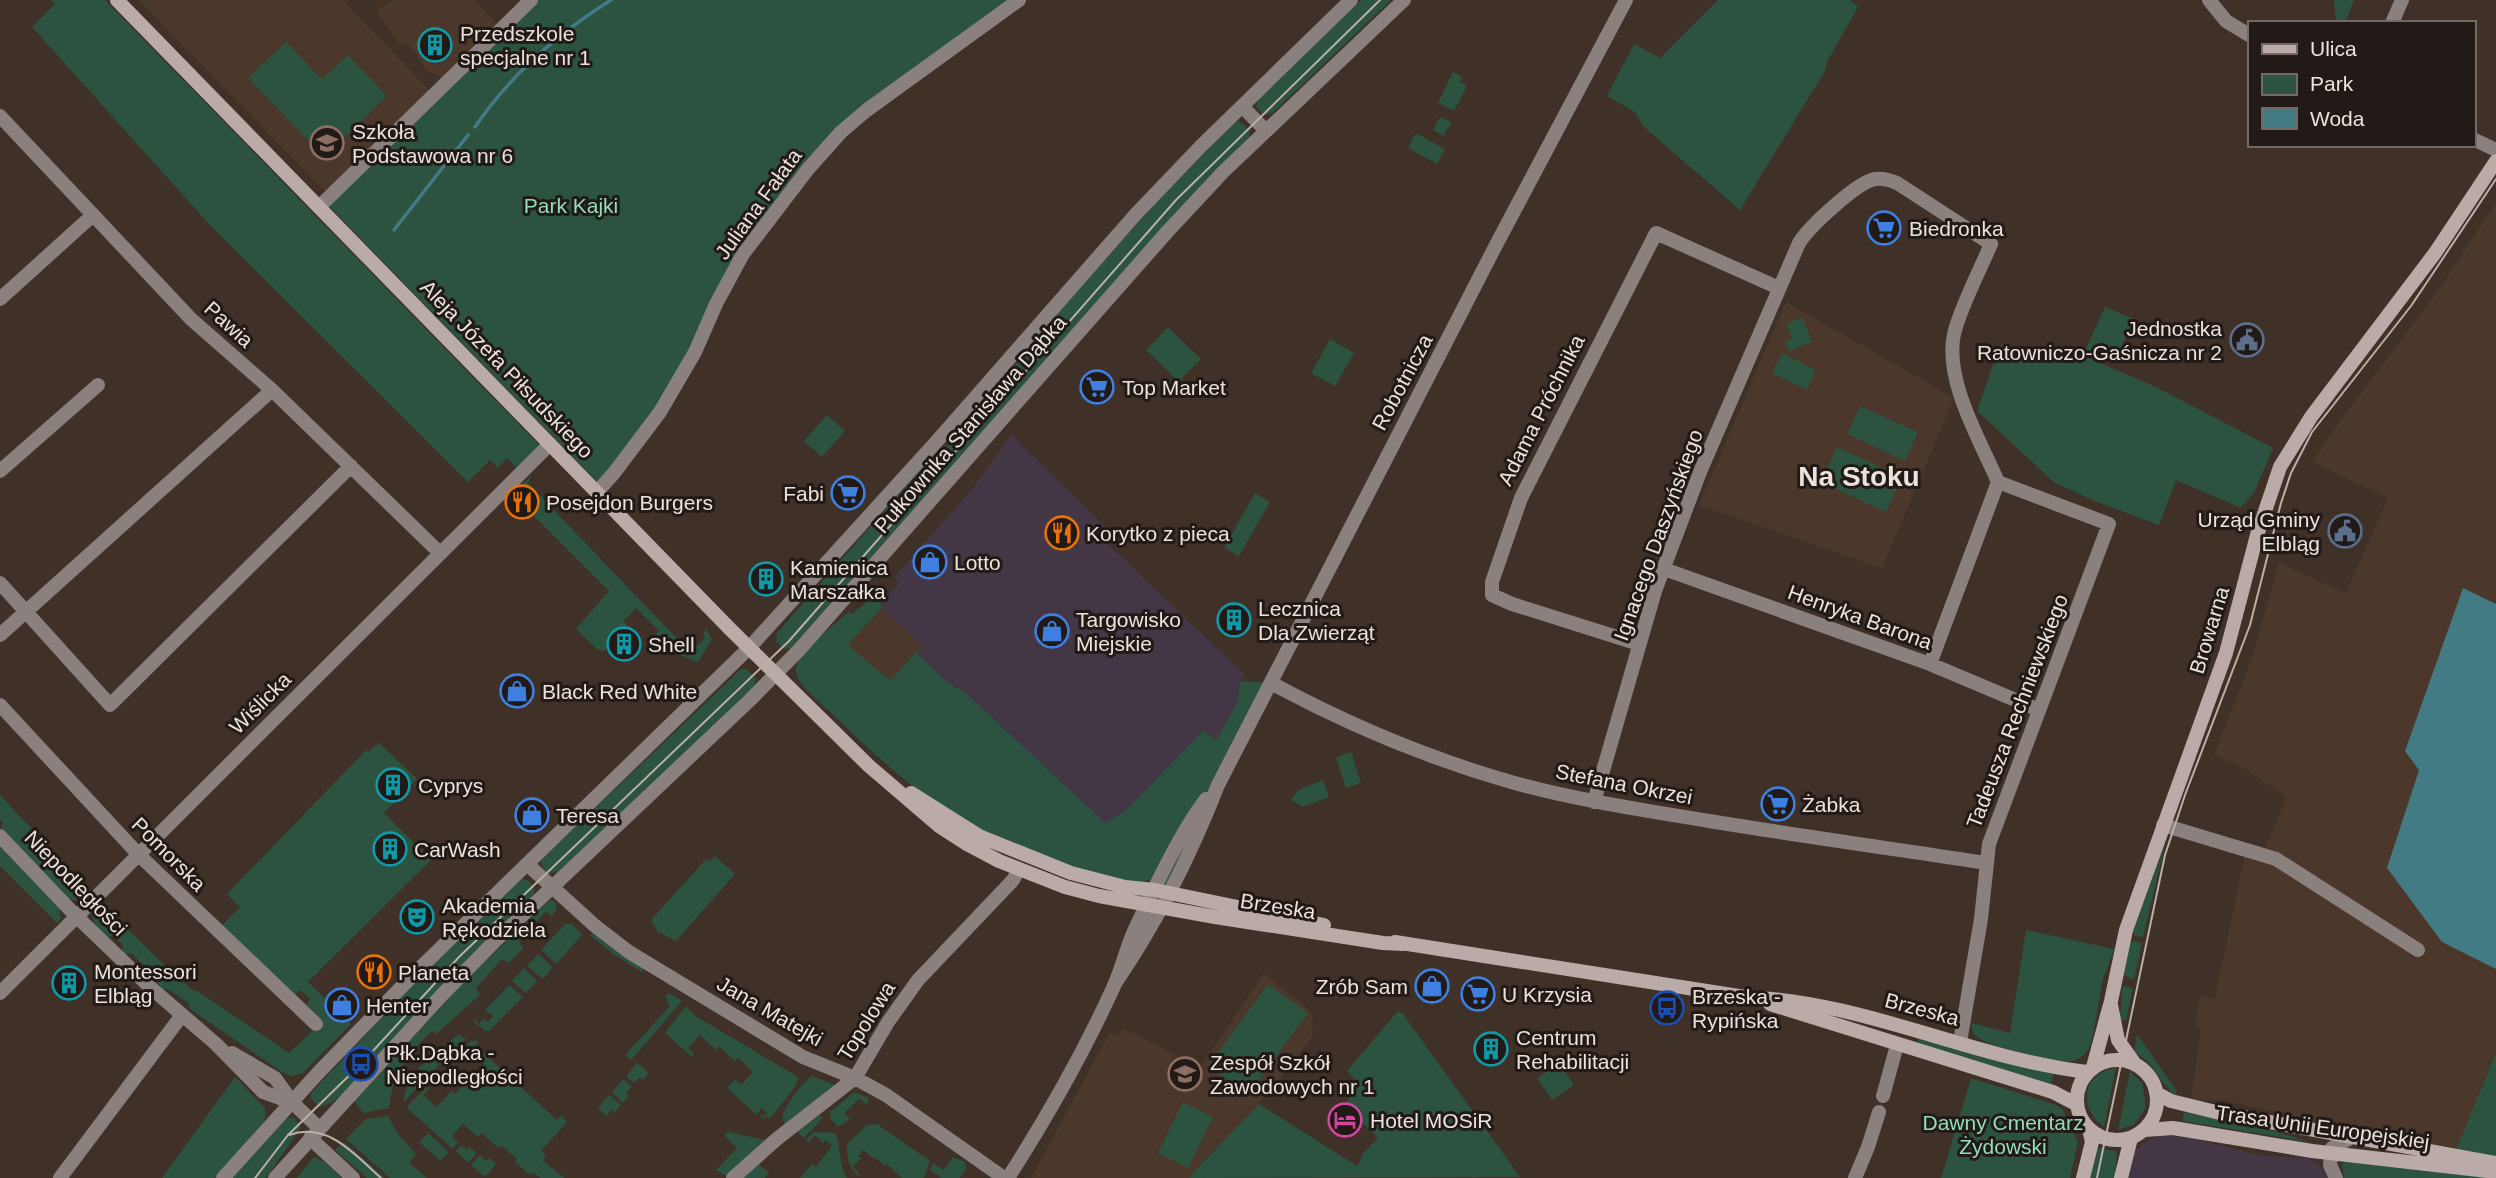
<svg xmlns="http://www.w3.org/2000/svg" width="2496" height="1178" font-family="Arial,sans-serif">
  <rect width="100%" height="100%" fill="#3f3127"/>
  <path fill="#433746" d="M1011,435L1114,535L1107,543L1245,675L1240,681L1238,701L1216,740L1203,731L1125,811L1104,823L967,694L947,682L916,652L921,645L881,609V604L899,583L894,578L973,488Z
    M2161,1135L2191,1138L2263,1156L2309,1158L2321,1166L2329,1178H2128L2134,1152L2145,1141Z"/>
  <path fill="#4c382a" d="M138,0H343L429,90L327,193Z
    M394,0H474L496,23L442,78L427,71L407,42L400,45L376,10Z
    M2496,203V604L2463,589L2419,770L2387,868L2442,942L2496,969V1052L2455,1152L2328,1127L2289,1115L2221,1100H2191L2201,1028L2195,1025L2200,996L2215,999L2245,853L2249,843L2265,848L2287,797L2244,768L2214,755L2252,658L2279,563L2346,593L2388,498L2313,462L2335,428L2438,291Z
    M1786,302L1954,398L1882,568L1699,505Z
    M881,609L922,645L890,681L848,645Z
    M1264,973L1312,1012L1313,1036L1259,1104L1194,1171L1190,1178H1031L1110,1032L1118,1037L1123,1028L1200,1068Z"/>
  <path fill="#2c5240" d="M51,0H105L544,450L522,473L507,458L498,468L490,460L468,482L209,224L32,27L55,4Z
    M531,0H1019L867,110L764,224L695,352L602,487L325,202Z
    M1361,0H1391L1277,109L1272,113L1264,115L1256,106L1259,97Z
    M1718,0H1850L1858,7L1828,60L1825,71L1740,210L1644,127L1635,112L1607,96L1634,44L1660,58Z
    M2334,0H2354L2345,23H2336Z
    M286,42L322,79L348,55L387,96L324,157L248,78Z
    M1453,72L1462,77L1460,82L1467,86L1454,111L1438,103Z
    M1440,117L1451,122L1444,136L1433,130Z
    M1239,121L1250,130L1249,137L1212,173L791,648L784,649L776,641L777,633L929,460L937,458L1005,379L1028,347L1165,192L1233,123Z
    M1416,133L1445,149L1437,164L1408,148Z
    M2105,307L2134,319L2114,363L2085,351Z
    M1802,317L1812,342L1789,351L1785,342L1792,338L1786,324Z
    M1168,327L1201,359L1179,382L1146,350Z
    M1330,339L1354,353L1335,386L1311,373Z
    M2000,345L2077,353L2158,388L2273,448L2254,493L2241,508L2176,480L2159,525L2097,502L2055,483L1977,411Z
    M1782,353L1816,370L1807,390L1772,373Z
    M1860,406L1918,432L1905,461L1847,434Z
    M827,415L845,431L822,457L804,441Z
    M1837,447L1902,477L1886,512L1821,482Z
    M532,475L528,483L686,648L691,644L697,645L705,639L703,636L706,629L712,639L698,662L667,650L655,639V635L659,631L636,608L624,621L629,630L618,636L620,641L603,651L597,649L576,629L609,591L531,513L540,503L529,491L519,487Z
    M1255,493L1270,502L1239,556L1224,548Z
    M873,597L881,604V609L848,645L890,680L916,652L947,682L967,694L1105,823L1126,810L1203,731L1216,740L1238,701L1240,681L1271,683L1166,885L1148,880C1127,890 1097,876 1077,868C1052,859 1025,852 1001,841C933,809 882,763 828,710C819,701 795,684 796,670C796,653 836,623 849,612L852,614Z
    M741,669H747L756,679L754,686L749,692L559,871L549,874L542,866L541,860Z
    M379,743L417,779L384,813L431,860L308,982L351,1024L303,1073L291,1076L282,1072L190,1009L188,1003L168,989H162L155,983L160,980L132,954H125L122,951L123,945L114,936L107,937L94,925L91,913L99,901L172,973L194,991L196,990L289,1053L323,1021L306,1004L310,999L300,990L290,1000L217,931L240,907L227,894L366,750L368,752Z
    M1351,752L1361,783L1346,788L1336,757Z
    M1323,780L1329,797L1302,807L1291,800L1298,790Z
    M0,795L91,892C83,899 77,903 66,898L1,827L3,823L0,819Z
    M2166,841L2143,937L2135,936L2133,932Z
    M0,845L59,907L61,918L57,923L0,866Z
    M715,856L735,874L676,941L658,932L651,920L706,859L709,862Z
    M522,879C531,880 536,887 534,895C467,958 405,1024 344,1093L331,1103L320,1107L311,1099V1093L422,975Z
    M552,900L556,903L557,908L552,916L546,911L519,941L523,948L509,963L502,959L476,988L480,995L436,1034L432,1031C407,1055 393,1073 389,1108L363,1113L354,1101L464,982L548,901Z
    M565,924H572L582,935L556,964L541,950Z
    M2026,930L2114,949L2103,979L2091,1044C2087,1052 2082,1059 2072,1061C2058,1064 1988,1046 1977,1037C1972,1033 1972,1029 1971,1023L2010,1033Z
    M593,931L644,968L642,972L613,954L591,936Z
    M2134,941L2142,943L2134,980L2124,975L2130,944Z
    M538,954L553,967L543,979L527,966Z
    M524,968L537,981L526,993L512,981Z
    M1268,984L1308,1013L1248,1095L1208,1066Z
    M509,985L523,997L489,1031H486L473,1021L475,1019L479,1024L484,1019L488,1022L493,1016L485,1010Z
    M2125,986L2133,988L2126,1020H2120L2122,988Z
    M669,993L682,1001L631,1060L625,1055L670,1006L665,996Z
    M686,1006L694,1015L798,1077L796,1086L771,1117L760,1118L762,1114L764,1116L767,1113L762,1108L757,1115L727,1088L735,1079L741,1085L753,1072L738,1058L734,1061L719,1046L716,1050L700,1035L688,1048L694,1054L692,1057L665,1033Z
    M1398,1011L1403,1014L1520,1177L1190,1178L1194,1171L1259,1104L1357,1166L1364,1152L1378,1138L1344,1105L1360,1085L1347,1071Z
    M459,1034L466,1039L440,1065L434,1058L439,1066L424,1081L419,1076L423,1082L403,1103C408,1069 434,1055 459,1034Z
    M2137,1034L2176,1090V1095C2157,1082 2158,1065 2134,1052Z
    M1919,1037L2054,1074L2051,1084L1917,1043Z
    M471,1041H477L479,1042L476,1046L557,1120L561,1115L567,1122L541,1151L546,1156L543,1161L565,1178H540L533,1172L530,1175L515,1162L517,1159L501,1145L498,1148L482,1133L478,1137L463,1124L452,1136L458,1142L453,1149L408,1109V1105L427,1087L429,1089L423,1095L437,1107L451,1091L455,1094L469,1079L472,1081L486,1066L473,1053L467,1060L459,1053Z
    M2496,1052V1159L2455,1152Z
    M637,1063L649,1073L643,1080L640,1077L634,1083L626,1076Z
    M1559,1063L1574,1085L1552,1100L1537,1078Z
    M2116,1068L2104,1127C2078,1109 2081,1073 2116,1068Z
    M2130,1071L2142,1083L2146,1107L2135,1124L2118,1130Z
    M812,1076L838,1086L785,1125L782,1117C787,1103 800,1085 812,1076Z
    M235,1077L264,1107L266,1113L263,1123L215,1178H162Z
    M1971,1078L2056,1105L2063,1110L2078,1142L2070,1178H1941Z
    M623,1079L632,1087L626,1093L629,1096L623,1103L612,1092Z
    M854,1092L869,1098L867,1105L859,1099L844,1113L850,1119L838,1127L831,1119L830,1112Z
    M609,1095L621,1105L615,1112L612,1110L606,1116L598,1108Z
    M1183,1102L1213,1117L1188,1168L1158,1153Z
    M2185,1112L2274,1131L2309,1142L2182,1121Z
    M820,1115L823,1118L804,1138L797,1132Z
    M388,1116L398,1134L416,1154L409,1163L427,1178H390L346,1139L366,1119Z
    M286,1118H294L300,1125V1129L266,1178H231Z
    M877,1124L930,1161L924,1178H902L887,1164L885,1166L875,1157L873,1158L863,1150L858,1156L861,1158L853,1167L860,1174L858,1176C848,1166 847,1158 847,1144L867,1125Z
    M728,1132L765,1140L727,1176L716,1170L737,1148L724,1136Z
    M814,1132L835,1133C842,1147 838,1165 847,1178H800L812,1164L816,1167L832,1146L826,1140L823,1143L815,1135L808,1143L806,1140Z
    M428,1133L449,1152L441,1161L419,1142Z
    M344,1142L385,1178H367L335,1150Z
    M461,1145L467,1150L470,1147L477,1153L468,1163L456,1151Z
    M2102,1147V1149L2117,1151L2115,1178H2090L2098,1149Z
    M480,1155L486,1161L489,1158L496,1164L485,1177L471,1165Z
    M314,1157L325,1162L341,1178H297Z
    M953,1157L965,1162L966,1168L960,1178H942L930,1170L933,1163L944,1170Z
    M2345,1162L2496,1177V1178H2344L2342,1164Z
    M758,1163L769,1173L765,1178H742Z"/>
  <path fill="#437b84" d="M2463,588L2496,604V969L2442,942L2387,868L2419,770L2405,751Z"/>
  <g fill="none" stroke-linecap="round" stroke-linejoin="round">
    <path stroke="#437b84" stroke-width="3.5" d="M475,127C511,74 557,34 611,0
      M394,230L468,135"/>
    <path stroke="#8a807e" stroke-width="14" d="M2209,0L2226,21L2249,35
      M2392,23L2402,0
      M0,116L191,319L272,390L440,553
      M2473,139L2496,150
      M319,207L531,0
      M0,299L93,215
      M0,471L98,385
      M597,492L614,473L660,412L695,352L716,304L743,254L808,169L841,132L867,110L1019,0
      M1664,569L1930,664L2039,710
      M0,583L110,705L351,466
      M0,635L272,390
      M1639,644L1512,604L1492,595V582L1521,498L1656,233L1779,288
      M1930,664L1998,482
      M1271,683C1347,724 1427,758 1511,782C1576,800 1642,810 1709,821C1801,836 1894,849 1987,863
      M0,705L139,855L316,1024
      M1594,802L1655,591L1700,472L1799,243C1809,227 1857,182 1875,179C1883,178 1890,180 1897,183L1991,244C1980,270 1960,308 1954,334C1944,380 1980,440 1998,482L2109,524L1989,844L1981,919L1960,1042
      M2163,825L2276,859L2418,950
      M527,864L594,925L629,952L803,1057L855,1078L886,1095L1004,1178
      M1114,985C1158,921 1190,857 1218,785L1496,245L1626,0
      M0,993L550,444
      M1883,1096L1897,1045
      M310,1138L353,1178
      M60,1178L182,1015
      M733,1178L778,1138L855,1078L888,1022L918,980L1013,880L1019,869
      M1008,1178C1047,1117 1084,1052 1114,986C1122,968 1126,949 1134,931C1153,891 1180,833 1206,799
      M1855,1178L1868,1147L1879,1112
      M2336,1178L2330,1165L2332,1148L2352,1137"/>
    <path stroke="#8a807e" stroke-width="14" d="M1242,106L1266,131
      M0,836L76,916L151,988L216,1044L263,1092L293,1103
      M232,1053L275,1078L293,1103L319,1128
      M223,1178L318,1073L418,970L749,648L938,440L1135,215L1200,147L1351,0
      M275,1178L440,997L494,942L751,699L799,650L1167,232L1223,172L1404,0"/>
    <path stroke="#baaba8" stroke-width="14" d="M117,0L730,629L869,766L939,826L967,844L999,861L1065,887L1099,896L1215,917L1383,943L1403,944
      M911,793L979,836L1071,873L1125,887L1155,890L1324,925
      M1395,942L1745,997C1863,1001 1971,1058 2087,1072
      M1770,1004L2053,1092L2076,1104
      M2111,1005L2118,1040L2135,1064
      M2077 1100a40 40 0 1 1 80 0a40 40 0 1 1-80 0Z
      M2093,1067L2111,1001L2126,930L2226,653L2257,535L2280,467L2311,417L2435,253L2496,161
      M2156,1093L2171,1101L2220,1113L2496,1163
      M2145,1130L2173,1128L2312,1151L2496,1172
      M2083,1178L2092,1142L2089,1129
      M2121,1178L2131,1138"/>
    <path stroke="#bab0a8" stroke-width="2" d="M289,1135C328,1121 355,1155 381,1178
      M255,1178L288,1135L361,1064L459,957L789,641L1176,200L1380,0
      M2097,1178L2165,855L2185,795L2250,625L2281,503L2291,473L2312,432L2411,306L2496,179"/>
  </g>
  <defs>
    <symbol id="building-ring" viewBox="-11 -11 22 22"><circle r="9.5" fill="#211a16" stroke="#0f9aa8" stroke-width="1.5"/><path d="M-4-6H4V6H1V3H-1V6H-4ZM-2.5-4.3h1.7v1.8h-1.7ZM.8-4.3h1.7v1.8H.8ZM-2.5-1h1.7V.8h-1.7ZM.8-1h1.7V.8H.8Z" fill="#0f9aa8"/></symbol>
    <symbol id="school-ring" viewBox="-11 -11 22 22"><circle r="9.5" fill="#211a16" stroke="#8d6e63" stroke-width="1.5"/><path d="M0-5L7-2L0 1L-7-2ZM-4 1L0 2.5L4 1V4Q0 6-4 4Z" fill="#8d6e63"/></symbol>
    <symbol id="supermarket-ring" viewBox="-11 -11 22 22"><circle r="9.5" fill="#211a16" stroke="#3f7fe0" stroke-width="1.5"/><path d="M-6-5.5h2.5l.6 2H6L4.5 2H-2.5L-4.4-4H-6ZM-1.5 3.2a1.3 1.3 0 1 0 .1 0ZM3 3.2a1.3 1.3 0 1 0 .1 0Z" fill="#3f7fe0"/></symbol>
    <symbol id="civic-ring" viewBox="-11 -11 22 22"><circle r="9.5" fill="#211a16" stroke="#5c6f8a" stroke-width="1.5"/><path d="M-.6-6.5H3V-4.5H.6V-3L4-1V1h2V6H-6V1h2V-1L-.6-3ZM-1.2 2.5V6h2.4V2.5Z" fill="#5c6f8a"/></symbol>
    <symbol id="restaurant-ring" viewBox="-11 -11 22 22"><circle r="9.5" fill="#211a16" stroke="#e8710a" stroke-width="1.5"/><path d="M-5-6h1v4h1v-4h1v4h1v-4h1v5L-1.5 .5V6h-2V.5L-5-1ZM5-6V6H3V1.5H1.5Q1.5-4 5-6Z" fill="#e8710a"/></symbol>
    <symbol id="shop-ring" viewBox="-11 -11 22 22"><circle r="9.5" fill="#211a16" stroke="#3f7fe0" stroke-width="1.5"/><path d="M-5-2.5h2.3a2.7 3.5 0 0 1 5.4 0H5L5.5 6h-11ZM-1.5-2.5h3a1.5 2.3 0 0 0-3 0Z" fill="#3f7fe0"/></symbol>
    <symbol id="theatre-ring" viewBox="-11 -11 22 22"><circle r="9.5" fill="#211a16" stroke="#0f9aa8" stroke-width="1.5"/><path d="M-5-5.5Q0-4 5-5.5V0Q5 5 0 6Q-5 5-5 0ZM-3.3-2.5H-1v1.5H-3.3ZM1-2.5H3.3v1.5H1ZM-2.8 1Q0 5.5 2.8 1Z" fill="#0f9aa8"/></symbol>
    <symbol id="bus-ring" viewBox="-11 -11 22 22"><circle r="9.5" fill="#211a16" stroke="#1a4fb4" stroke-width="1.5"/><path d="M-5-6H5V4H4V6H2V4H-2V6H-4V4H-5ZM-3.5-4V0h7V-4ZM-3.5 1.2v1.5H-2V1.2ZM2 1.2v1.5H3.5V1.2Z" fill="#1a4fb4"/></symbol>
    <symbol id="hotel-ring" viewBox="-11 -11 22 22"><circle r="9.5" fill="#211a16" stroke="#d1479c" stroke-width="1.5"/><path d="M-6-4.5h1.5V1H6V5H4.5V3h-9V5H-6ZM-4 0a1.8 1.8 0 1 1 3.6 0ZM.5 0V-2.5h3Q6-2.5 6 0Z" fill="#d1479c"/></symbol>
  </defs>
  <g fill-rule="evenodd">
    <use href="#building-ring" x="416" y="26" width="38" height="38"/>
    <use href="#school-ring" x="308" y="124" width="38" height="38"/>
    <use href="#supermarket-ring" x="1865" y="209" width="38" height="38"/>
    <use href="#civic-ring" x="2228" y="321" width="38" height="38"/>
    <use href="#supermarket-ring" x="1078" y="368" width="38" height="38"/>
    <use href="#supermarket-ring" x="829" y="474" width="38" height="38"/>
    <use href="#restaurant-ring" x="503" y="483" width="38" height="38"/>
    <use href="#civic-ring" x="2326" y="512" width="38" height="38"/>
    <use href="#restaurant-ring" x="1043" y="514" width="38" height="38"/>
    <use href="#shop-ring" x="911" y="543" width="38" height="38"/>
    <use href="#building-ring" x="747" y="560" width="38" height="38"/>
    <use href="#building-ring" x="1215" y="601" width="38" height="38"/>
    <use href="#shop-ring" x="1033" y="612" width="38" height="38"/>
    <use href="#building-ring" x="605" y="625" width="38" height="38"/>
    <use href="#shop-ring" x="498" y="672" width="38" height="38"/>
    <use href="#building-ring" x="374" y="766" width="38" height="38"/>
    <use href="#supermarket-ring" x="1759" y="785" width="38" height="38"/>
    <use href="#shop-ring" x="513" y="796" width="38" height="38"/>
    <use href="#building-ring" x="371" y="830" width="38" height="38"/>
    <use href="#theatre-ring" x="398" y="898" width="38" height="38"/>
    <use href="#restaurant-ring" x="355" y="953" width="38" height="38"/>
    <use href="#building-ring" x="50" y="964" width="38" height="38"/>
    <use href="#shop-ring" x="1413" y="967" width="38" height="38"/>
    <use href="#supermarket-ring" x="1459" y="975" width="38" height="38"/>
    <use href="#shop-ring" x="323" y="986" width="38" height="38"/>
    <use href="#bus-ring" x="1648" y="989" width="38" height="38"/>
    <use href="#building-ring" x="1472" y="1030" width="38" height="38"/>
    <use href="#bus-ring" x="342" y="1045" width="38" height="38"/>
    <use href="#school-ring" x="1166" y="1055" width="38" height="38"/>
    <use href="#hotel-ring" x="1326" y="1101" width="38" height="38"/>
  </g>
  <g text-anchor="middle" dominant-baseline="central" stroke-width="6" stroke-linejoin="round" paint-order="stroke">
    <g font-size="21" fill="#ebe2db" stroke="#211a16" text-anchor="start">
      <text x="460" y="33">Przedszkole<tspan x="460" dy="24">specjalne nr 1</tspan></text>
      <text x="352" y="131">Szkoła<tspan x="352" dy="24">Podstawowa nr 6</tspan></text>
      <text x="1909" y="228">Biedronka</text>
      <text x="2222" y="328" text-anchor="end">Jednostka<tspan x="2222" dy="24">Ratowniczo-Gaśnicza nr 2</tspan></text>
      <text x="1122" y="387">Top Market</text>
      <text x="824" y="493" text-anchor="end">Fabi</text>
      <text x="546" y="502">Posejdon Burgers</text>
      <text x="2320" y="519" text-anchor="end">Urząd Gminy<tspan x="2320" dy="24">Elbląg</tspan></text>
      <text x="1086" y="533">Korytko z pieca</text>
      <text x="954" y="562">Lotto</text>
      <text x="790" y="567">Kamienica<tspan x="790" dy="24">Marszałka</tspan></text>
      <text x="1258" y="608">Lecznica<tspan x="1258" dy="24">Dla Zwierząt</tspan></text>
      <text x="1076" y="619">Targowisko<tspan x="1076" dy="24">Miejskie</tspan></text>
      <text x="648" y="644">Shell</text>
      <text x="542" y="691">Black Red White</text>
      <text x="418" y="785">Cyprys</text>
      <text x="1802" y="804">Żabka</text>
      <text x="556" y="815">Teresa</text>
      <text x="414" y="849">CarWash</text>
      <text x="442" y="905">Akademia<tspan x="442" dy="24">Rękodziela</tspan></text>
      <text x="94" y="971">Montessori<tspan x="94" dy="24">Elbląg</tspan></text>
      <text x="398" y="972">Planeta</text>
      <text x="1408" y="986" text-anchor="end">Zrób Sam</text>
      <text x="1502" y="994">U Krzysia</text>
      <text x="1692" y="996">Brzeska -<tspan x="1692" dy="24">Rypińska</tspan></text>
      <text x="366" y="1005">Henter</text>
      <text x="1516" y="1037">Centrum<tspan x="1516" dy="24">Rehabilitacji</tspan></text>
      <text x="386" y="1052">Płk.Dąbka -<tspan x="386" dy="24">Niepodległości</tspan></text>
      <text x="1210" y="1062">Zespół Szkół<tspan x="1210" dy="24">Zawodowych nr 1</tspan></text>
      <text x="1370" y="1120">Hotel MOSiR</text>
    </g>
    <g font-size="21" fill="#ebe2db" stroke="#211a16">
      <text transform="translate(758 204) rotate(-54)">Juliana Fałata</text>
      <text transform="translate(229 324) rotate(42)">Pawia</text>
      <text transform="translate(507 369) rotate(46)">Aleja Józefa Piłsudskiego</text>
      <text transform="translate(1402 382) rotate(-62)">Robotnicza</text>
      <text transform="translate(1541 410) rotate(-63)">Adama Próchnika</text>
      <text transform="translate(970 424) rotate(-49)">Pułkownika Stanisława Dąbka</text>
      <text transform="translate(1658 535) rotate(-70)">Ignacego Daszyńskiego</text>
      <text transform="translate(1860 617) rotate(20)">Henryka Barona</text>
      <text transform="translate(2209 630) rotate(-73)">Browarna</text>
      <text transform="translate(260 703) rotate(-45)">Wiślicka</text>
      <text transform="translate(2017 711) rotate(-69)">Tadeusza Rechniewskiego</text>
      <text transform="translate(1624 784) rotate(11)">Stefana Okrzei</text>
      <text transform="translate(169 854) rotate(45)">Pomorska</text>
      <text transform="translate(76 883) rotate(46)">Niepodległości</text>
      <text transform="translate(1278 906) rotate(9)">Brzeska</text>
      <text transform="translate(1922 1009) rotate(15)">Brzeska</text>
      <text transform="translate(770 1011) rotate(30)">Jana Matejki</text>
      <text transform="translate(866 1021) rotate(-58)">Topolowa</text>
      <text transform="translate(2323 1127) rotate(8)">Trasa Unii Europejskiej</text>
    </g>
    <g font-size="21" fill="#93ddb9" stroke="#211a16">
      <text x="571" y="205">Park Kajki</text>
      <text x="2003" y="1122">Dawny Cmentarz<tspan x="2003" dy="24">Żydowski</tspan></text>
    </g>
    <g font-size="28" font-weight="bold" fill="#ebe2db" stroke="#211a16">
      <text x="1859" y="476">Na Stoku</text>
    </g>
  </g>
  <rect x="2248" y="21" width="228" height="126" fill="#211a16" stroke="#726a65" stroke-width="2"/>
  <rect x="2262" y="44" width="35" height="10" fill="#baaba8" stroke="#726a65" stroke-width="2"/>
  <text x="2310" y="56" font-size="21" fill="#ebe2db">Ulica</text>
  <rect x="2262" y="74" width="35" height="21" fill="#2c5240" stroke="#726a65" stroke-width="2"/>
  <text x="2310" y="91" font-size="21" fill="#ebe2db">Park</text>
  <rect x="2262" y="108" width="35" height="21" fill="#437b84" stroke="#726a65" stroke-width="2"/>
  <text x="2310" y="126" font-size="21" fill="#ebe2db">Woda</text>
</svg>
